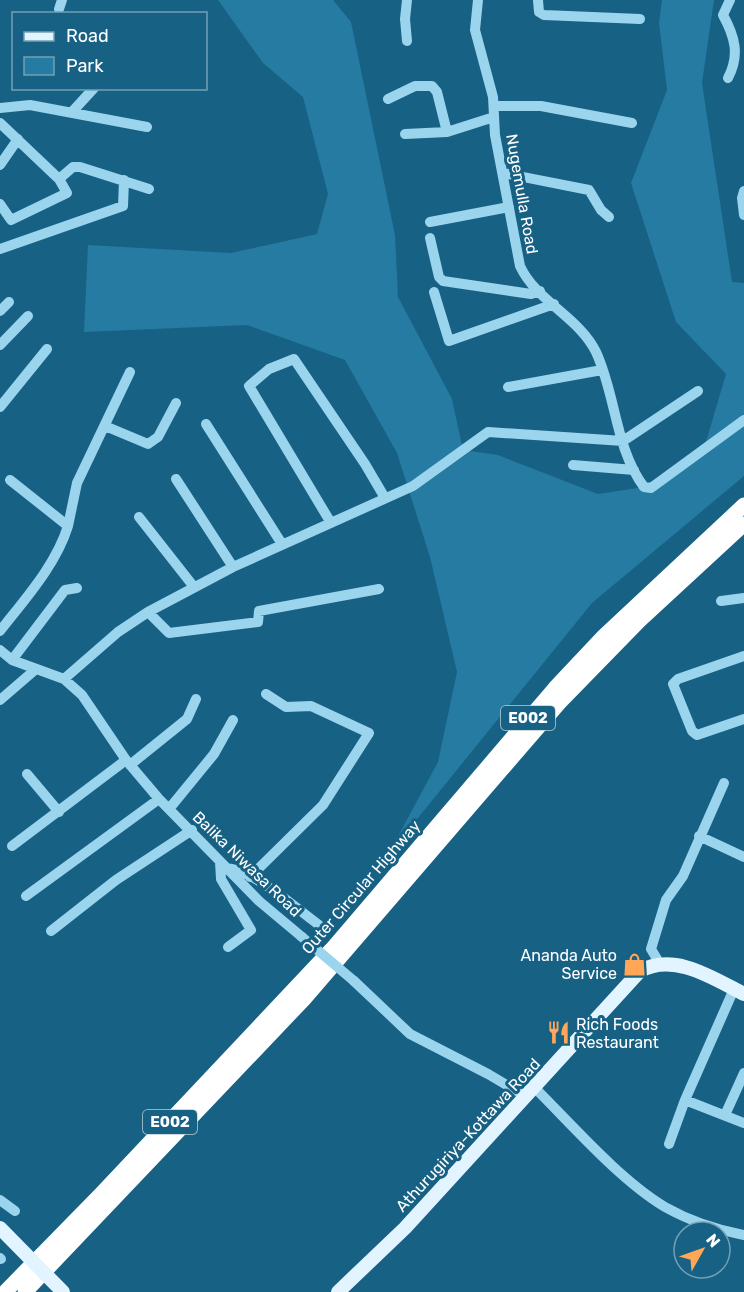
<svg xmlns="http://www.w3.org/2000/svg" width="744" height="1292" font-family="Rubik,sans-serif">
  <rect width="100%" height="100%" fill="#176184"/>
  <path fill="#257ba2" d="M218,0H333L351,22L395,235L398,297L452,399L463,450L498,455L598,494L644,487L703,452L726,374L676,322L631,183L667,90L659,23L662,0H714L702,83L732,282L744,283V476L592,603L388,855L438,762L457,672L430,557L397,453L345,360L247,325L84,332L88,245L231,253L317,234L328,194L303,97L263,63Z"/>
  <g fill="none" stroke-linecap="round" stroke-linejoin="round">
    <path stroke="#9bd4ed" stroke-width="10" d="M478,0L475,30L493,97L495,135L520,266C536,301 579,317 596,352C616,395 615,448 644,487L651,488L744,420
      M538,0L539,12L544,15L640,19
      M59,9L62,0
      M407,41L405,19L407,0
      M728,78C740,55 735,37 723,15L730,0
      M388,99L415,86H432L437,92L447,132
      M494,106H541L632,123
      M0,108L30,105L147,127
      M72,112L94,88
      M0,123L59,179L67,193L11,220L0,204
      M405,134L447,132L494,117
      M0,165L18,139
      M503,173L589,190L601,210L609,217
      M59,179L73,167H80L149,189
      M744,191L742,198L744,215
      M430,222L509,207
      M430,238L439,277L443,281L531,294L540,291
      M0,249L123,206L124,180
      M434,292L449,341L554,304
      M0,311L9,302
      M0,345L28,316
      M508,387L602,370
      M0,407L47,349
      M206,424L282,544
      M105,426L148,444L158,437L176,403
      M573,465L634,470
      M176,479L233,567
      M139,517L194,587
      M331,523L249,386L269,369L294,359L365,464L385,498
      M68,526L77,483L130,372
      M721,601L744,598
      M148,612L169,633L258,622L259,611L379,589
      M0,631C25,599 56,565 68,526L10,480
      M0,650L12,660L64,679L82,695L126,760L159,799L259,901L302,937
      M744,656L678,679L673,684L692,731L697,735L744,719
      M12,660L65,590L77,588
      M64,679L118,632L148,612L233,567L413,486L488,432L623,441L698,391
      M0,700L36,669
      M130,765L187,719L196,699
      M27,774L59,812
      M169,809L214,754L233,720
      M699,836L744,857
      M12,846L126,760
      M220,862L221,879L251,930L228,947
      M225,868C251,868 297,909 319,925
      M250,877L323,805L369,733L311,706L286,707L266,694
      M26,896L159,799
      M51,931L116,880L192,830
      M660,964L651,949L666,900L683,876L724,783
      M354,981L410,1034L488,1074L527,1097
      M535,1088C573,1126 620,1180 665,1207C688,1220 718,1230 744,1235
      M685,1100L744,1123
      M725,1115L744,1073
      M669,1144L685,1100L734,989
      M0,1200L15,1211
      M0,1258L1,1259"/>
    <path stroke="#e1f4ff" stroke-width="14" d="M338,1292L405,1228L640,971C674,952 713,978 744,994"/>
    <path stroke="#fff" stroke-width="15" d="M5,1292L101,1194L332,949L555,688L604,636L744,505
      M25,1292L304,999L559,703L639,621L744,524"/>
    <path stroke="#9bd4ed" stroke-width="10" d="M302,937L354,981"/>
    <path stroke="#e1f4ff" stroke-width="14" d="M0,1228L63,1292"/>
  </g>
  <defs>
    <symbol id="shop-bare" viewBox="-9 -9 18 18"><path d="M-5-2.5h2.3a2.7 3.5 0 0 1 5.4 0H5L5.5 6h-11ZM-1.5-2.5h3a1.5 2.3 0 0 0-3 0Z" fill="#ffa657" stroke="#176184" stroke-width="2.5" paint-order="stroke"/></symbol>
    <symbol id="restaurant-bare" viewBox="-9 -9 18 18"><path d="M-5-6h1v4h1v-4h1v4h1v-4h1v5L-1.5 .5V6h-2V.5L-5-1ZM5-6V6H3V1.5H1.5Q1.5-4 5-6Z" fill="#ffa657" stroke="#176184" stroke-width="2.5" paint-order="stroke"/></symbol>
  </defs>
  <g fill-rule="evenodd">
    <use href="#shop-bare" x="618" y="948" width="33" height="33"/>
    <use href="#restaurant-bare" x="542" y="1016" width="33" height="33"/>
  </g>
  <g text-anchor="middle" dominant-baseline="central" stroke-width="6" stroke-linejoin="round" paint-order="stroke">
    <g fill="#176184" stroke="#b9d0da" stroke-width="1.5">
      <rect x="501" y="706" width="54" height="24" rx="4.5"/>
      <rect x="143" y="1110" width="54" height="24" rx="4.5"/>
    </g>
    <g font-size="15" font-weight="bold" fill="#fff">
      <text x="528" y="718">E002</text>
      <text x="170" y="1122">E002</text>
    </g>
    <g font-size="16" fill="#fff" stroke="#176184">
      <text transform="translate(522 194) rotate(80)">Nugemulla Road</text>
      <text transform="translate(247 864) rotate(44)">Balika Niwasa Road</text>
      <text transform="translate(361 887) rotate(-49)">Outer Circular Highway</text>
      <text transform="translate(468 1135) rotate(-47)">Athurugiriya-Kottawa Road</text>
    </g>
    <g font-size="16" fill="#fff" stroke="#176184" text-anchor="end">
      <text x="617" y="955">Ananda Auto<tspan x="617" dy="18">Service</tspan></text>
      <text x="576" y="1024" text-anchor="start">Rich Foods<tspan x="576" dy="18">Restaurant</tspan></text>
    </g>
  </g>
  <rect x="12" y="12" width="195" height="78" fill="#176184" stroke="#74a0b5" stroke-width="1.5"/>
  <rect x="24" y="32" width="30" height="9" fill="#e1f4ff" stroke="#74a0b5" stroke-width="1.5"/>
  <text x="66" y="42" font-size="18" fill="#ffffff">Road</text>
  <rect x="24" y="57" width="30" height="18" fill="#257ba2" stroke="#74a0b5" stroke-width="1.5"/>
  <text x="66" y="72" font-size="18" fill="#ffffff">Park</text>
  <g transform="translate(702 1250) rotate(50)"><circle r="28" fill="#176184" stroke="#74a0b5" stroke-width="1.5"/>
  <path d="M0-4.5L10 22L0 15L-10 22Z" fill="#ffa657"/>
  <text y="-9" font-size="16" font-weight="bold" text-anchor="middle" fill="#ffffff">N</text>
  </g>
</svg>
